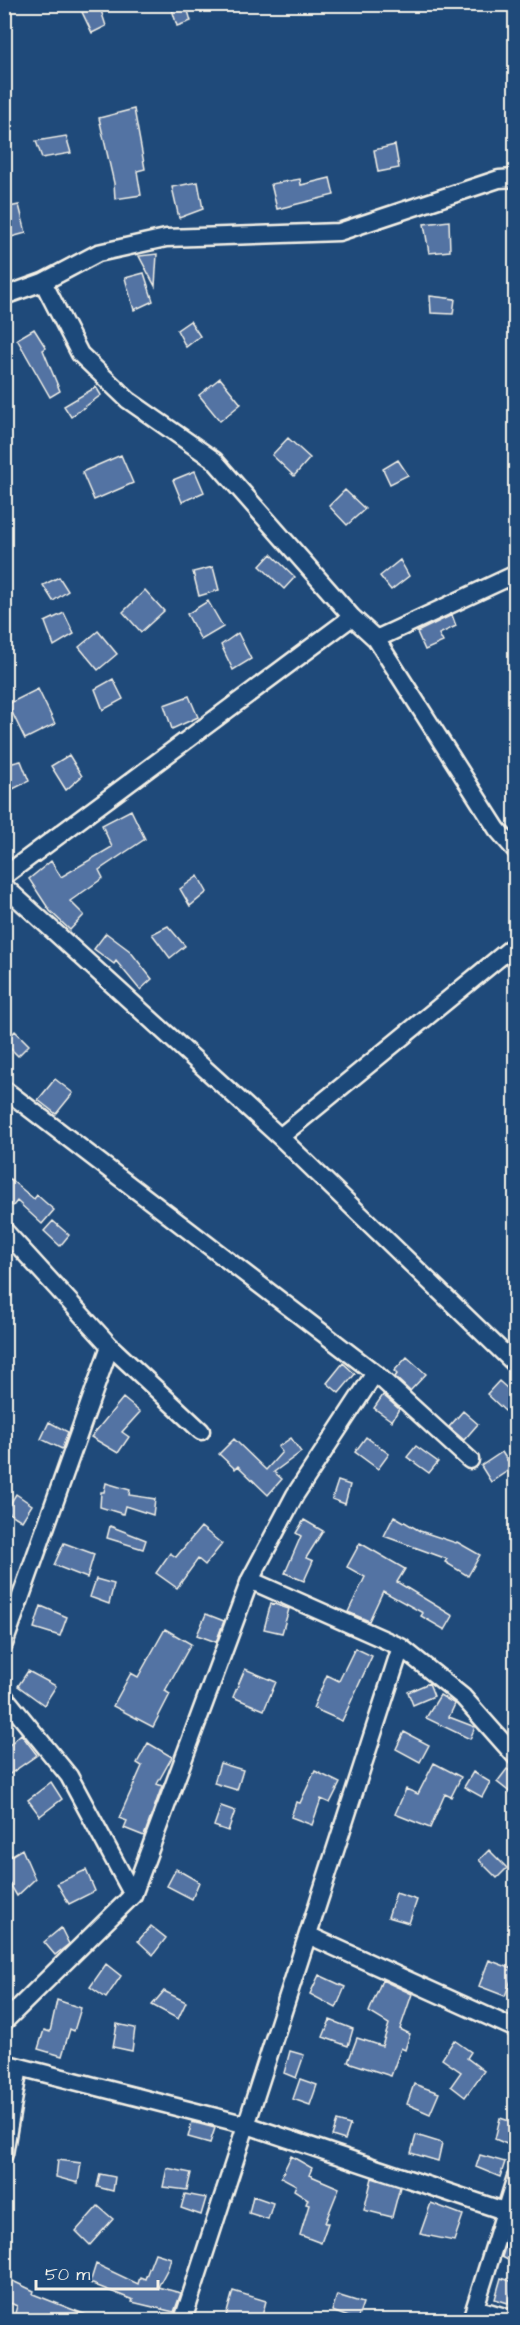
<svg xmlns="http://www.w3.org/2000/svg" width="520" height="2325" font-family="'Architects Daughter',sans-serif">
  <rect width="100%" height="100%" fill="#1f4a7a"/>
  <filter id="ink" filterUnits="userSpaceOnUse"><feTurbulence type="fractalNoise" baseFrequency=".0167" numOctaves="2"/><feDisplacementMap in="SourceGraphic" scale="12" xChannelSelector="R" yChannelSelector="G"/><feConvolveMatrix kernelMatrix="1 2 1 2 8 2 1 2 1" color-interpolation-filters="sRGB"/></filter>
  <g filter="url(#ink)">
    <path fill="#5273a3" stroke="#f4f1e8" stroke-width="1.5" d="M96,4H99L106,26L92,33L82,12Z
      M186,4L191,21L177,26L171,6Z
      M134,109L145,169L137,171L141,195L115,199L114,183L99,118Z
      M66,136L71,153L42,158L36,141Z
      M395,145L399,168L378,172L374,150Z
      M330,178L334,195L277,209L271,184L300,179L301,185Z
      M198,182L203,209L179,218L172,187Z
      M19,205L26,233L4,239V208Z
      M449,221L450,251L429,253L424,224Z
      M157,254L155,286L139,256Z
      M144,273L153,301L134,310L125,278Z
      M430,296L455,299L453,314L431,313Z
      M190,321L200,336L186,347L177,330Z
      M34,329L46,348L43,350L60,391L50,397L17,339Z
      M220,378L241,404L220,421L199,395Z
      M96,387L101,395L71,417L64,406Z
      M288,438L310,458L294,476L272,455Z
      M121,455L133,483L94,500L82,472Z
      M398,460L408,475L390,484L383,469Z
      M195,471L204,492L182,502L173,480Z
      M345,490L365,509L347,525L329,506Z
      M271,554L295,577L284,589L260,566Z
      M400,560L409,576L391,590L380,576Z
      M213,567L219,590L199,596L193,572Z
      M59,577L68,591L53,601L43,585Z
      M145,590L164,611L141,632L123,612Z
      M208,601L223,627L201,640L187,614Z
      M64,613L74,634L54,646L45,622Z
      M452,615L456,626L439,634L443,642L425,650L417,632Z
      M98,631L117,654L98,670L79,647Z
      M238,633L251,659L233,670L221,645Z
      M113,679L123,699L103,710L95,689Z
      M38,689L55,724L25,739L8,704Z
      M189,696L198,717L172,729L164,705Z
      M69,755L82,776L66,790L51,766Z
      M21,761L29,781L11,790L4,775V765Z
      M131,810L145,839L99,870L103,878L70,901L84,915L70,930L50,911L29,879L51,861L61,877L112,847L102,825Z
      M198,876L207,892L190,906L180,889Z
      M168,926L185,946L170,958L152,934Z
      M106,933L130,951L152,979L140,990L116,961L114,964L94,949Z
      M15,1031L29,1045L18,1056L4,1042Z
      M55,1079L73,1093L56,1114L38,1100Z
      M4,1174L34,1199L37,1195L54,1210L42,1224L17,1201L13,1206L4,1199Z
      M53,1221L69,1235L60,1246L44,1231Z
      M407,1357L426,1374L410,1391L395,1377L397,1374L394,1371Z
      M343,1363L355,1374L339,1393L327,1383Z
      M499,1381L516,1396V1399L505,1411L487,1394Z
      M383,1395L399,1409L392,1421L374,1408Z
      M123,1398L140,1412L122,1432L129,1437L118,1453L91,1437Z
      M463,1411L478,1424L464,1440L449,1427Z
      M49,1422L68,1432L62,1449L41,1439Z
      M366,1437L389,1454L378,1469L355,1452Z
      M291,1438L301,1452L274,1472L282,1479L268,1495L238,1466L235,1469L219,1454L234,1439L266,1470L282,1452L278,1447Z
      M416,1446L438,1462L429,1473L407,1457Z
      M502,1452L512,1468L491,1482L481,1466Z
      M338,1481L350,1485L345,1504L332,1499Z
      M106,1483L130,1490L129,1495L155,1499L153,1515L125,1506L123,1514L100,1507L101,1492H104Z
      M16,1494L32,1505L22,1521L6,1511Z
      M394,1516L420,1531L456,1543L457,1542L480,1555L468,1576L445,1562L447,1559L384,1536Z
      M304,1520L323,1531L306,1558L313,1561L304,1581L285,1573L301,1536L296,1533Z
      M110,1526L146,1540L143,1549L107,1538Z
      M201,1527L222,1544L205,1565L198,1559L177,1588L156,1573L170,1553L176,1557Z
      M64,1543L94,1554L87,1578L54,1565Z
      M360,1543L405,1569L397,1582L453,1616L445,1630L421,1616L423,1613L383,1591L369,1621L348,1612L365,1577L347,1567Z
      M96,1579L114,1584L109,1604L90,1597Z
      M271,1603L289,1609L282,1633L264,1629Z
      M41,1606L67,1617L60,1636L34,1628Z
      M206,1614L224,1621L216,1642L197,1635Z
      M165,1629L191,1644L165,1691L170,1694L153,1727L113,1706L131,1673L138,1677Z
      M355,1648L372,1656L342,1721L313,1708L327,1675L339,1681Z
      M245,1669L276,1682L264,1710L233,1697Z
      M28,1671L56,1686L44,1705L18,1686Z
      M429,1683L434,1696L413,1705L408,1692Z
      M440,1695L455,1704L449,1717L475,1727L470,1739L426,1718Z
      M404,1732L429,1745L420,1762L396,1749Z
      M21,1734L37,1755L4,1778V1750Z
      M148,1743L172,1757L157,1784L162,1786L144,1836L124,1828L127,1821L119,1818L142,1766L137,1763Z
      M220,1763L243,1770L237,1790L214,1783Z
      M434,1763L461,1777L451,1797L445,1794L430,1828L395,1814L406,1789L418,1794Z
      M507,1769L516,1775V1797L497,1782Z
      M315,1771L340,1783L330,1803L321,1799L312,1825L291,1817L296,1802L300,1803Z
      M473,1772L490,1782L482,1797L464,1787Z
      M51,1782L62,1799L40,1816L28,1800Z
      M221,1806L235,1811L228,1831L214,1826Z
      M22,1849L35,1879L17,1896L4,1874V1860Z
      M489,1850L507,1868L497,1878L479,1860Z
      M176,1869L199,1882L192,1899L167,1886Z
      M86,1870L95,1891L69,1904L57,1883Z
      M396,1893L417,1900L409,1923L388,1917Z
      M151,1926L166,1938L153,1955L138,1941Z
      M61,1928L69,1944L55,1955L44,1942Z
      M489,1960L515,1970L505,1996L479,1986Z
      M106,1964L121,1976L106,1998L90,1987Z
      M319,1975L345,1987L336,2008L310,1994Z
      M382,1980L412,1994L400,2029L410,2034L405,2050L401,2048L391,2076L348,2062L357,2038L382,2046L389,2024L369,2012Z
      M164,1991L186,2002L178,2019L152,2005Z
      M57,2000L81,2008L74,2031L70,2029L62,2056L38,2049L44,2030L50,2032Z
      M330,2020L353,2029L348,2046L323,2037Z
      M117,2024L135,2028L132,2051L113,2047Z
      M454,2040L471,2052L467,2058L484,2071L465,2097L451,2086L461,2072L442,2059Z
      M290,2051L304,2055L296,2078L284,2073Z
      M300,2079L317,2085L310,2105L293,2099Z
      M414,2084L439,2093L430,2114L407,2104Z
      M500,2118L516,2123L509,2145L495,2139Z
      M337,2121L350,2125L345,2140L332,2136Z
      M192,2122L215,2128L210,2143L188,2137Z
      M416,2135L442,2143L438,2161L411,2153Z
      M480,2155L505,2162L500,2177L476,2167Z
      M291,2156L312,2168L309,2175L339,2188L325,2223H328L321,2243L300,2235L309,2205L306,2204L308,2199L294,2190L296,2185L281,2177Z
      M58,2160L81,2163L78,2183L56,2177Z
      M167,2168L191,2173L187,2190L163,2187Z
      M100,2174L115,2177L113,2191L97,2187Z
      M372,2178L400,2187L392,2217L364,2210Z
      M185,2194L206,2198L201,2215L181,2208Z
      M253,2196L273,2203L268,2219L249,2213Z
      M431,2203L463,2215L454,2241L420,2234Z
      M98,2206L113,2219L90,2245L76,2231Z
      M512,2225H516V2264L502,2257Z
      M155,2253L171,2258L168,2268L158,2287L181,2293L174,2312L132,2302L133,2300L90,2283L96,2264L138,2284L140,2277L145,2279Z
      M4,2277L34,2291L33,2294L99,2320H32L15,2313L17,2306L4,2300Z
      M501,2278L514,2282L508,2303L495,2299Z
      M233,2291L266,2301L261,2320H245L226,2316Z
      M337,2295L363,2303L357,2320L332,2311Z"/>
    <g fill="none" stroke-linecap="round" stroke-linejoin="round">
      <defs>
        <path id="minor" d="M43,282L80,354L128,400L214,460L352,617L376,639L497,829L516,851
          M4,296L43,282L98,253L166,238L339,232L499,179L516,178
          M376,639L516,574
          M4,876L352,617
          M4,886L280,1137L516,1365
          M4,1089L375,1373L470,1460
          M280,1137L516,944
          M4,1230L110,1346L201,1431
          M250,1580L401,1647L463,1697L516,1757
          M4,1644L110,1346
          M4,1696L69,1776L133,1895
          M308,1935L516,2029
          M4,2022L133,1895L250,1580L295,1495L375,1373
          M4,2063L247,2125L516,2215
          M4,2154L19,2067
          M475,2308L515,2320
          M183,2320L401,1647
          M471,2320L516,2177"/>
      </defs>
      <use href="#minor" stroke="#f4f1e8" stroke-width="21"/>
      <use href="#minor" stroke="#1f4a7a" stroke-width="16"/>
    </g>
  </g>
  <rect width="520" height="2325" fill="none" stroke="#1f4a7a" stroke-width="24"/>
  <rect x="12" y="12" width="496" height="2301" fill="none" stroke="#f4f1e8" stroke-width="2" filter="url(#ink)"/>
  <path d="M36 2280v9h122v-9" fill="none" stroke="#f4f1e8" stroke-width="3"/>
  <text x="45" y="2280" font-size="18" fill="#f4f1e8" stroke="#1f4a7a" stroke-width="4.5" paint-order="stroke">50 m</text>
</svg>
